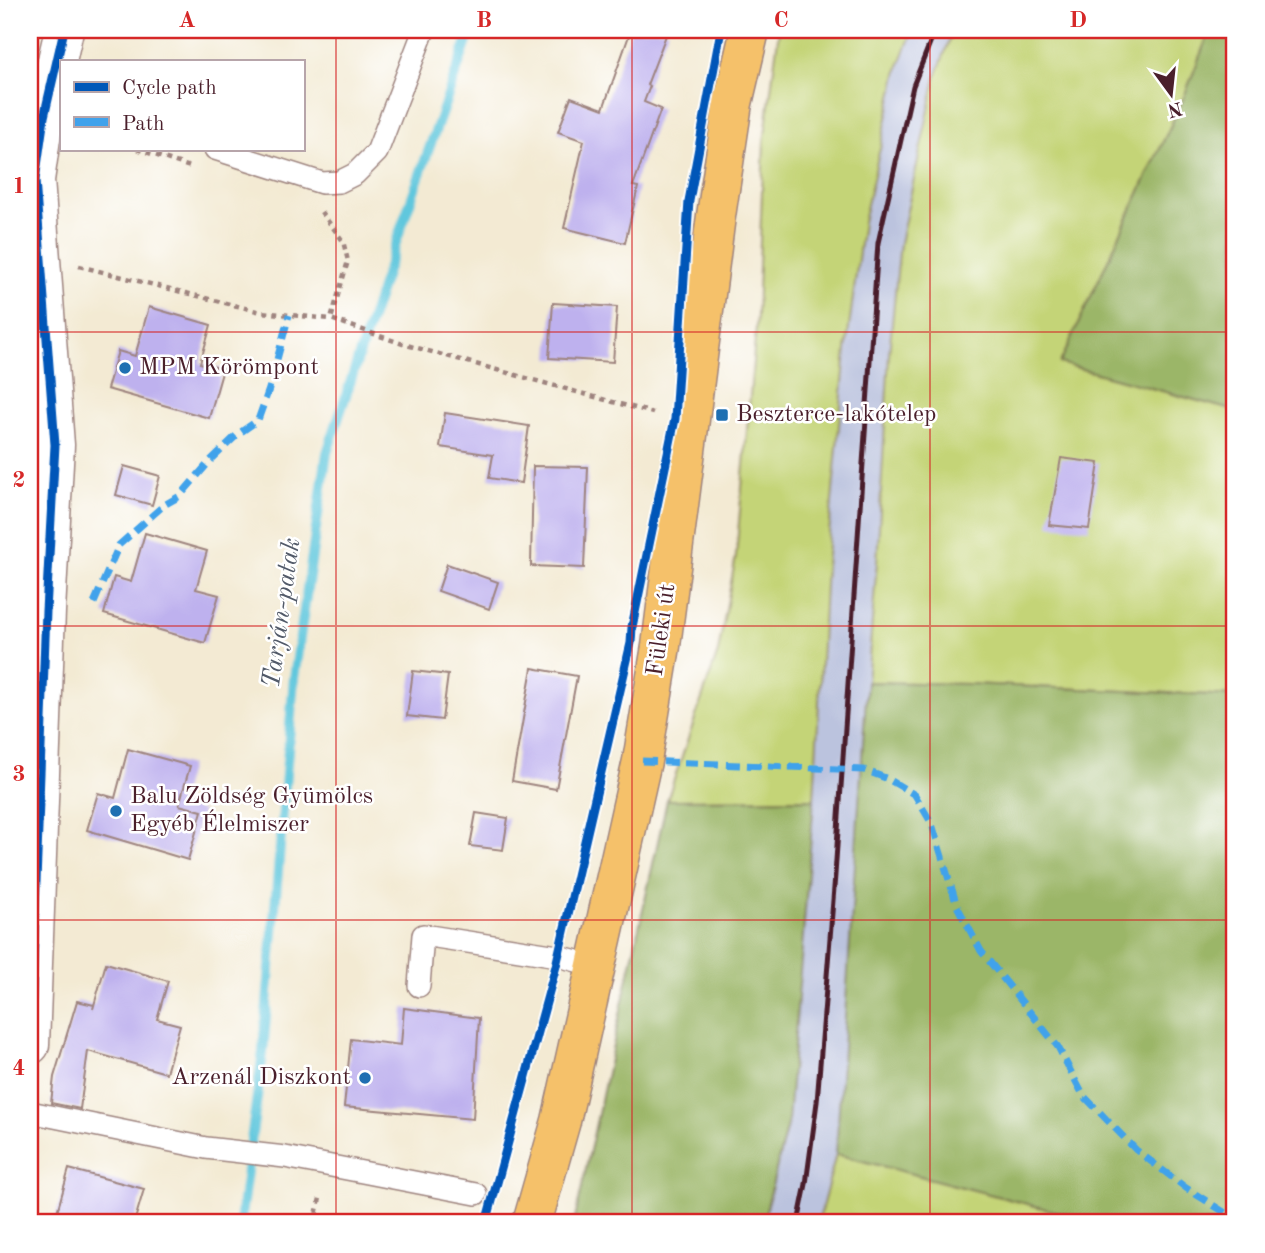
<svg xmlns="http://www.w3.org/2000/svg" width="1265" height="1253" font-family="'Old Standard TT',serif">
  <rect width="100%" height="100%" fill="#fff"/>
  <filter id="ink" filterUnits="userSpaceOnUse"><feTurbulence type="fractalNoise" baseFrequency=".0143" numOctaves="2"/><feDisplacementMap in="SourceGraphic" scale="14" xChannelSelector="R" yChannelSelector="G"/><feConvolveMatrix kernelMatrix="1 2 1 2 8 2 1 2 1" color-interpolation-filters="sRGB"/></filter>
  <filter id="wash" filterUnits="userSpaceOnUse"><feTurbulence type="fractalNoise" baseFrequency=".00686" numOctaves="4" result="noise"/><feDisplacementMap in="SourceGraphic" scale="28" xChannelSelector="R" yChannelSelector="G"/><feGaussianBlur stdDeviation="1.57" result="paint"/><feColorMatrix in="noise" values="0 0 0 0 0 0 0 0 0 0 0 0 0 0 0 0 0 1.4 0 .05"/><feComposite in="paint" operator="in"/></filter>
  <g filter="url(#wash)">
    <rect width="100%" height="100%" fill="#f3ead3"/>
    <path fill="#bbc3de" d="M913,30H953L936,77L877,562L836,1154L818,1223H763L788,1121L814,799L826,566L846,350L863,222L899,66Z"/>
    <path fill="#c4d477" stroke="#877a51" stroke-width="2" d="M779,30H913L899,66L863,222L846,350L826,566L814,799L667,800L718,652L736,556L757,316L764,142Z
      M953,30H1210L1184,97L1060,363L1235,411V696L970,684L867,682L877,562L889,354L900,243L936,77Z
      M39,32L30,90V34Z
      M836,1154L1100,1223H818Z"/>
    <path fill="#9bb668" stroke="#726a4a" stroke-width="2" d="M1210,30H1235V411L1060,363L1184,97Z
      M867,682L970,684L1235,696V1223H1100L836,1154Z
      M814,799L788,1121L763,1223H574L667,800Z"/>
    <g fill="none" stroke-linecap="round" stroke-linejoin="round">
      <path stroke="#60c7dd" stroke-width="10" d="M240,1223L263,1052L294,678L327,453L400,231L471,30"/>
    </g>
    <g id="blocks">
      <path fill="#beb1ee" d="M631,30H668L647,85L650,86L644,102L661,109L633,186L638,187L625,243L564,228L584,141L558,132L571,97L603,109Z
        M553,303L617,307L613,362L549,358Z
        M149,307L211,325L200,363L223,369L209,418L107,389L118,351L135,356Z
        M445,413L529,426L521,483L489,478L493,455L440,447Z
        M1061,458L1099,463L1089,529L1049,525Z
        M124,466L160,476L152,505L116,495Z
        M533,466L588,467L584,568L531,566Z
        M145,533L207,551L196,589L219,595L205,643L104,614L114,577L131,582Z
        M447,564L498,582L489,609L438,591Z
        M532,668L577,676L556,789L512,781Z
        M413,671L448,675L442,720L407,716Z
        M128,749L190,766L179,805L202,811L188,860L87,830L98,793L115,798Z
        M476,813L508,818L503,850L470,846Z
        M106,963L168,981L157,1019L180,1025L166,1073L88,1051L80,1109L51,1103L54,1077L77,1001L94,1005L93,1009Z
        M404,1008L479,1018L473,1119L344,1107L351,1039L401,1045Z
        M69,1169L144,1189L134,1223H54Z"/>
    </g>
  </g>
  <g filter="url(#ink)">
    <use href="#blocks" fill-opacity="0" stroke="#9e847f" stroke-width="2"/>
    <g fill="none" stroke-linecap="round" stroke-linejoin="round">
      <defs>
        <path id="lane" d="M215,149L322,183L339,182L355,174L377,152L424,30
          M419,986L423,935L558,956L596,966
          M30,1112L206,1148L285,1157L476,1194"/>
        <path id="street" d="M30,1045L46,611L55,445L35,180L44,117L64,30"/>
        <path id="primary" d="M532,1223L561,1121L642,761L661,646L716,216L733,103L750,30"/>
      </defs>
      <use href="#lane" stroke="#9e847f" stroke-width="24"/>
      <use href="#street" stroke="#9e847f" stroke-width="41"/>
      <use href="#primary" stroke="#9e847f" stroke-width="41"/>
      <path stroke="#9e847f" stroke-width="4.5" stroke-dasharray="5 5" stroke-linecap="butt" d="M137,149L190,167
        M321,212L343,241L348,261L331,319
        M79,266L261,312L331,319L403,344L653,413
        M314,1223L321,1194"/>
      <use href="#lane" stroke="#fff" stroke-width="21"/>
      <use href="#street" stroke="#fff" stroke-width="38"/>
      <use href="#primary" stroke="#f5c16b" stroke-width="38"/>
      <path stroke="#4a1f2b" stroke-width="5" d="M798,1223L806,1184L817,1102L835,875L878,243L913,86L935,30"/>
      <path stroke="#40a2eb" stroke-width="7" stroke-dasharray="14 7" stroke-linecap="butt" d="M94,603L119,545L164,505L180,496L210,461L238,434L258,420L269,389L289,315
        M642,761L864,770L888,779L915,795L932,824L957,906L981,951L1058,1047L1083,1095L1136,1150L1186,1188L1235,1219"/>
      <defs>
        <path id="cycleway" d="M30,1045L46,611L55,445L35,180L44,117L64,30
          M486,1223L556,966L631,643L632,627L675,419L689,201L721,30"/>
      </defs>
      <use href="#cycleway" stroke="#fff" stroke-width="13"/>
      <use href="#cycleway" stroke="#0057b8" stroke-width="9"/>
    </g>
  </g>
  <path fill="none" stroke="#d62828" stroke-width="2" stroke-opacity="0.55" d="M336,30V1223M632,30V1223M930,30V1223M30,332H1235M30,626H1235M30,920H1235"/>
  <g fill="#1f6fb2" stroke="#fff" stroke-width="2.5">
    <circle cx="125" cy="368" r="7"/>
    <rect x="715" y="408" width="14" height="14" rx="3.5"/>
    <circle cx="116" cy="811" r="7"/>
    <circle cx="365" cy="1078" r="7"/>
  </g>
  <g text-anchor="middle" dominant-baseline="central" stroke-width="5" stroke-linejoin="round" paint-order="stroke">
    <g font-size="24" fill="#4a1f2b" stroke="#fff" text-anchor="start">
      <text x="139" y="368">MPM Körömpont</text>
      <text x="736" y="415">Beszterce-lakótelep</text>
      <text x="130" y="797">Balu Zöldség Gyümölcs<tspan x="130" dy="28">Egyéb Élelmiszer</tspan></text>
      <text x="351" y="1078" text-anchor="end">Arzenál Diszkont</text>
    </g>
    <g font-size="24" fill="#4a1f2b" stroke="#fff">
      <text transform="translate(662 630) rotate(-82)">Füleki út</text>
    </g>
    <g font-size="26" font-style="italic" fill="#525a69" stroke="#fff">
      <text transform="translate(282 613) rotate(-82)">Tarján-patak</text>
    </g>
  </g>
  <rect width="1265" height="1253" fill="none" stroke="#fff" stroke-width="77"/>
  <rect x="60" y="60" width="245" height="91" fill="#ffffff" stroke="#b7a5aa" stroke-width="2"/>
  <rect x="74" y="82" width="35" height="10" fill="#0057b8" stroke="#b7a5aa" stroke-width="2"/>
  <text x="122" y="94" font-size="21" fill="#4a1f2b">Cycle path</text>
  <rect x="74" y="117" width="35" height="10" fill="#40a2eb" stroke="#b7a5aa" stroke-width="2"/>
  <text x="122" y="130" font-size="21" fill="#4a1f2b">Path</text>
  <g transform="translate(1171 94) rotate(165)" stroke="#ffffff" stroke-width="5" paint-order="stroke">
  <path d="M0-5L12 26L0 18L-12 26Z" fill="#4a1f2b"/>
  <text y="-10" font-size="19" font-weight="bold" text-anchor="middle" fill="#4a1f2b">N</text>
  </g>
  <rect x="38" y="38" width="1188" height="1176" fill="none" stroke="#d62828" stroke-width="2.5"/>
  <g font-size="23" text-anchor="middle" font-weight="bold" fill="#d62828">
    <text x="187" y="27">A</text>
    <text x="484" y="27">B</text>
    <text x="781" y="27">C</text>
    <text x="1078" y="27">D</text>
    <text x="19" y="193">1</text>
    <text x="19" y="487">2</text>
    <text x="19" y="781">3</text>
    <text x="19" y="1075">4</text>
  </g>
</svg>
